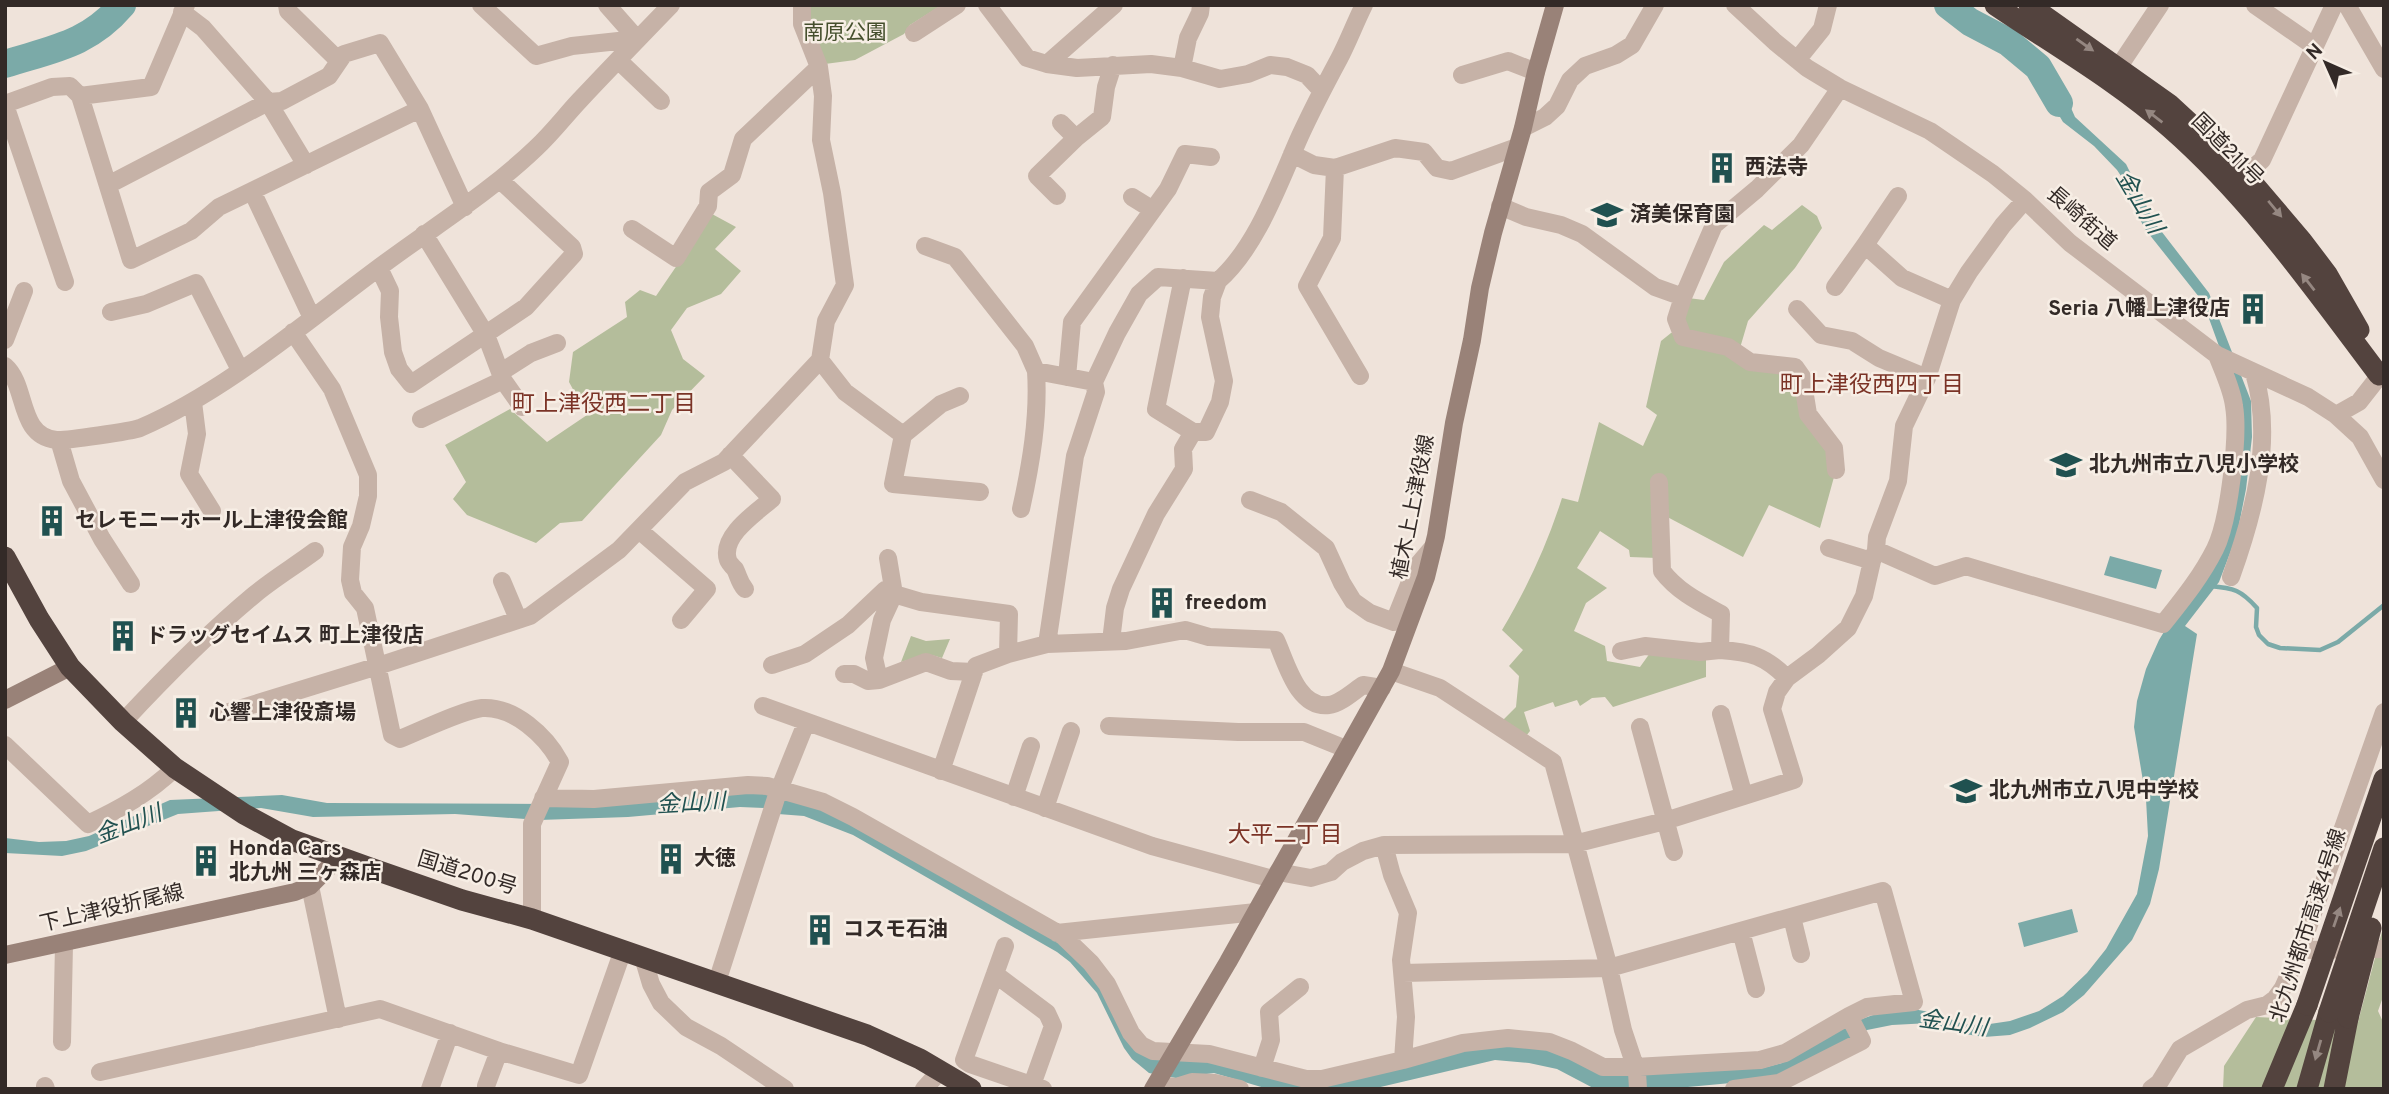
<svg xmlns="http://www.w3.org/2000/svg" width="2389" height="1094" font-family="Overpass,'Noto Sans JP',sans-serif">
  <rect width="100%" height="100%" fill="#efe3da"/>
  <path fill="#b4bd9b" d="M810,5H942L910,25L904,34L855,60L825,64L811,27Z
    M1802,205L1817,216L1822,228L1795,268L1748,321L1740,348L1791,371L1829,450L1834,477L1820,528L1769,505L1743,557L1656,511L1657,558L1630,557L1629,550L1600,531L1577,568L1607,588L1586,603L1574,631L1605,646L1607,661L1640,667L1650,653L1706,657V677L1613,707L1605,697L1592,698L1580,706L1577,700L1555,707L1553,702L1524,712L1530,731L1526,736L1502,721L1516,707L1519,676L1509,666L1523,650L1502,630C1527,588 1547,545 1562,498L1578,502L1599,422L1643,446L1657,415L1646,407L1661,341L1671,333L1688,328L1683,315L1688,298L1704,300L1724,262L1764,225L1772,230Z
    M712,214L736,227L715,249L741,271L721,294L687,308L671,330L683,359L705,376L672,410L661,435L582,521L560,523L536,543L467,515L453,499L466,482L445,445L510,409L547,442L587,415L569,382L573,352L627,317L625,302L640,290L656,296Z
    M911,636L926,641L950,639L942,658L928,654L901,662Z
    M2384,924V994L2378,1011L2384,1024V1089H2223L2224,1066L2256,1017L2358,1022Z"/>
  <path fill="#7baaa8" d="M2030,67L2057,76L2075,117L2126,164L2155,223L2209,293L2251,401L2252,437L2246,489L2237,535L2219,582L2185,626L2197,634L2159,869L2150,904L2132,940L2084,995L2063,1012L2030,1028L2010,1035L1984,1037L1952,1032L1930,1023L1892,1025L1867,1030L1789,1072L1753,1081L1666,1089H1595L1557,1069L1529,1063L1495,1060L1372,1089H1268L1214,1073L1176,1078L1149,1073L1132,1059L1124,1048L1097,993L1070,962L1057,952L853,835L804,816L778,814L765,808L740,807L628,817L539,820L455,814L313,817L261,808L178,814L86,851L62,856L5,853V838L39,842L66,841L89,836L170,800L282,795L327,803L548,804L717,793H769L823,808L1060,940L1091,971L1128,1036L1300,1084L1485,1045L1536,1047L1563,1055L1759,1069L1782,1063L1845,1025L1887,1010L1913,1009L1935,1013L1963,1024L1983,1025L2010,1021L2039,1011L2063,996L2087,973L2106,949L2137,894L2148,836L2146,799L2134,727L2137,701L2146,669L2159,640L2229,525L2228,371L2203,302L2145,229L2131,202L2125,182L2117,170L2094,146L2063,122Z
    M2110,556L2162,570L2156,589L2104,575Z
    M2072,909L2078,932L2024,947L2018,923Z"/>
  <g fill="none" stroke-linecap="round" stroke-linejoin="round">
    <path stroke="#7baaa8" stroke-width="4.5" d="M2210,586C2234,588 2241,590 2257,608L2256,627L2259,635L2268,644L2280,648L2320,650L2338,642L2384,605"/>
    <path stroke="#7baaa8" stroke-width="28" d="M1948,5L1970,22L2008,42L2038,67L2059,103
      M5,64C52,49 88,45 122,5"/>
    <path stroke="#c6b2a7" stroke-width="18" d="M287,5L288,11L339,61
      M481,5L536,56L572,46L637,39
      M607,5L637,39
      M987,5L1027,58L1047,64L1114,5
      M1735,5L1775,42L1807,68L1840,88L1930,131L1993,174L2025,200L2070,243L2217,355L2308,397L2336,415L2360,437L2384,480
      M2255,5L2314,46
      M2347,5L2384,69
      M182,12L203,28L268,102L306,165
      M914,33L957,5
      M618,60L661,101
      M1797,60L1822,29L1828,5
      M1047,64L1077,68L1151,64L1182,68L1220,79L1248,74L1270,65L1287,67L1307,75L1321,90
      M1182,68L1188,38L1200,13L1201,5
      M2118,68L2160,5
      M1462,75L1508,61L1536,72
      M80,96L131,260L191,231L219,207L420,109
      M5,104L52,87L70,86L80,96L151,87L186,5
      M5,105L65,282
      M1061,123L1076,138
      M1523,128L1545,117L1557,106L1570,80L1585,66L1616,55L1632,45L1655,5
      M1292,154L1314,165L1335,168L1332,238L1307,286L1360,376
      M1335,168L1395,148L1424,152L1437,168L1451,171L1517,147
      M2236,183L2262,160L2334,5
      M108,185L268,102L282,101L329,76L344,54L380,43L420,109L465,207
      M252,191L312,318
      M1057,196L1037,176L1076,138L1102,117L1106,87L1113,65
      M1898,196L1865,245L1902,278L1952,300
      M1132,197L1153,210
      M1500,206L1526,217L1561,225L1582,234L1655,287L1683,297L1714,225L1757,189L1801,145L1840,88
      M632,229L676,258L708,206L709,192L732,175L743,139L819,67
      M424,234L486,335L503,380L522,407
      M925,246L955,257L1025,346L1036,371L1094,382
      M379,268L390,291L389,317L393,352L399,369L411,384L526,307L574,254L572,247L500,180
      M1835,287L1865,245
      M1683,297L1676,319L1683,337L1728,347L1750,362L1795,367L1802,377L1808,414L1834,448L1836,470
      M1797,309L1821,335L1852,341L1879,358L1927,378
      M111,312L146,304L196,283L240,370
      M293,332L332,389L368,475V496L361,526L352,547L350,580L353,593L365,608L392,735L400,739C420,731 463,710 482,708C514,706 546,736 560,762L532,824V919
      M5,340L24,291
      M820,360L845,392L903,435
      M5,366C28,386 17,435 56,440C65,441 132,431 140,428C224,392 303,324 377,269C430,229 488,194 536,148C552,133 565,116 579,101C609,69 640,37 671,5
      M501,372L531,353L557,343
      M1067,377L1072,322L1168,189L1185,154L1211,157
      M960,396L941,404L903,435L893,484L980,492
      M193,402L197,434L189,474L212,511
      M2336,415L2359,402L2384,370
      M421,419L503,380
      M1193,432H1206L1220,402L1224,381L1210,317L1212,297L1218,281
      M59,440L71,481L102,539L131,584
      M730,455L772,499C757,512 720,536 728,560C729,563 733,567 735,569C739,577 739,582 745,589
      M1659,482L1662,571C1677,591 1699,602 1721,614L1720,650C1751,652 1765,656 1787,678
      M1250,500L1281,512L1326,548L1342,583L1353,601L1370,613L1394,622L1416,567L1433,547
      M1021,509C1031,464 1039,417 1036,371
      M639,530L707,589L681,620
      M1829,548L1872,561
      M1876,550L1935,576L1966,566L2163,624C2182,600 2201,577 2215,549C2229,521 2239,436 2234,406C2232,389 2223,371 2217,355
      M888,558L894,594L921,602L1009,614L1008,654
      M2231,577C2254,513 2274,439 2254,373
      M502,581L518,619
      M1111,641L1115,608L1121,589L1156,514L1184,469L1183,449L1193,432L1156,409L1183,278
      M1047,644L1075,456L1096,392L1094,382L1117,333L1139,294L1158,277L1218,281C1257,247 1279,183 1300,136C1312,110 1325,85 1339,59C1348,42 1355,23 1364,5
      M1621,651L1645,646L1700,652L1720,650
      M772,665L805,654L848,625L885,590L894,594L882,620L874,658L879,680
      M1391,671L1440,688L1553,762L1609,968L1623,1030L1637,1072L1638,1089
      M844,674H854L868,681L879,680L926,662L951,671L974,672
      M763,706L1152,846L1273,879
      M229,712L378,666L530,616L619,550L685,482L724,462L820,360L826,321L845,285L832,193L821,140L823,96L819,67L802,24V5
      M1721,714L1744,796
      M123,722C165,677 207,634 254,595C273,579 295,566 315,551
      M1109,726L1238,732H1304L1346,749
      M1640,727L1674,852
      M5,745L88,824C120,809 149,793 175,768
      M941,771L976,666L1008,654L1047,644L1126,641L1185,630L1209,637L1276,640C1286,661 1297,709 1329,705C1340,704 1354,691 1363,685L1382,688
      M1014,797L1031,746
      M543,798L594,799L748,785L767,786L823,802L853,817L1063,936L1091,963L1107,984L1131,1033L1141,1045L1153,1051L1209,1054L1306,1079H1322L1403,1060L1463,1043L1508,1038L1549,1042L1572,1051L1603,1067H1635L1760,1060L1785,1053L1849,1016L1867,1007L1914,1002L1883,891L1609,968L1403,973
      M1045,808L1071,731
      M1384,845L1392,875L1408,913L1401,960L1406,1017L1403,1060
      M1278,872L1311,878L1331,872L1342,862L1363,851L1384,845L1574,844L1665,821L1794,780L1772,709L1777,692L1787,678L1818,655L1848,628L1864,596L1872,561L1876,550L1877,537L1898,481L1904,426L1927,378L1952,300L1969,272L2003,225L2025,200
      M310,886L338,1019
      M1792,917L1801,954
      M1741,931L1756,989
      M1057,933L1256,912
      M1005,946L964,1060L970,1064L1043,1089
      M2300,950L2384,949
      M643,957L651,984L661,1003L686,1027L721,1046L785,1089
      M995,974L1047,1013L1053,1026L1032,1085
      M717,982L777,795L806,723
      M62,1042L64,944
      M1262,1068L1271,1040L1269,1012L1300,987
      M100,1072L380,1009L499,1051L579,1075L623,950
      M1156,1085L1176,1087L1192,1082L1215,1083L1240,1089
      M45,1086L46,1089
      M486,1086L499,1051
      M430,1089L450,1033
      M924,1089L940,1071
      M1734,1089L1779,1083L1862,1041L1849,1016
      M2151,1089L2159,1083L2180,1049L2247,1010L2267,1005L2275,999L2283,988L2300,950L2384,712"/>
    <path stroke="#998278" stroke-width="18" d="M5,700L70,667
      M5,955L295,892L310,886L339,857
      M1153,1089L1228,962L1391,671L1426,577L1436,536L1454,423L1472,340L1480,288L1493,233L1523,128L1536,72L1555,5"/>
    <path stroke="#53433e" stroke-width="21" d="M1995,5C2054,45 2117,81 2170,128C2252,200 2314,289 2379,375
      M2029,5L2169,104L2245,174L2302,241L2327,274L2359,330
      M5,557L39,619L70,667L123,722L175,768L244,814L292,840L370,868L462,900L532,919L867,1035L920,1059L971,1089
      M2272,1089L2307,1005
      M2307,1089L2329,1012
      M2334,1089L2348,1018"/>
    <path stroke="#53433e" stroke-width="21" d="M2307,1005L2384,779
      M2329,1012L2384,848
      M2348,1018L2371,928"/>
  </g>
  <defs><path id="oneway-solid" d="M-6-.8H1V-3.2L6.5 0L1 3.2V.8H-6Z" transform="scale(1.75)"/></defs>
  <g fill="#958781">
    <use href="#oneway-solid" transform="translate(2085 45) rotate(35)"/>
    <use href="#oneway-solid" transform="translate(2154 116) rotate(-143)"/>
    <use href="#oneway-solid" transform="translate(2275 209) rotate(50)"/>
    <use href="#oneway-solid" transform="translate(2308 282) rotate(-128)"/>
    <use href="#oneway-solid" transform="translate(2337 917) rotate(-71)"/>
    <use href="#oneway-solid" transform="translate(2318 1050) rotate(106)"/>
  </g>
  <defs>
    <symbol id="building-bare" viewBox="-9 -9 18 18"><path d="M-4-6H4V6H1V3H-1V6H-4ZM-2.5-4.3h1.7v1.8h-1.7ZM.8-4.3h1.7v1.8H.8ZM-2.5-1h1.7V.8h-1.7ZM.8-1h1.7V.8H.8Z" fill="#205150" stroke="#f7eee5" stroke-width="2.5" paint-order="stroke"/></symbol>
    <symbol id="school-bare" viewBox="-9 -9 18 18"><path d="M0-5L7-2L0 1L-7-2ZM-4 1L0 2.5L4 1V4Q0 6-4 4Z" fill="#205150" stroke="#f7eee5" stroke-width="2.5" paint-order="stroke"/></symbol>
  </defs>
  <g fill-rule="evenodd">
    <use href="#building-bare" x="1700" y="146" width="44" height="44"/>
    <use href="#school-bare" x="1585" y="193" width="44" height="44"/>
    <use href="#building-bare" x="2231" y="287" width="44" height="44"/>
    <use href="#school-bare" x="2044" y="443" width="44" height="44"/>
    <use href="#building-bare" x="30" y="499" width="44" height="44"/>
    <use href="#building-bare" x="1140" y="581" width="44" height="44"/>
    <use href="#building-bare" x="101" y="614" width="44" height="44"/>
    <use href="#building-bare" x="164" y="691" width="44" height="44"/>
    <use href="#school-bare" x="1944" y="769" width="44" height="44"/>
    <use href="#building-bare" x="649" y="837" width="44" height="44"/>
    <use href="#building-bare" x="184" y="839" width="44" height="44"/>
    <use href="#building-bare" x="798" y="908" width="44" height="44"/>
  </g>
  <g text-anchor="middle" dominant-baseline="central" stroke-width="5" stroke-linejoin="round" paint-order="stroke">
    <g font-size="21" fill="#454f2d" stroke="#f7eee5">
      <text x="845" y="33">南原公園</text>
    </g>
    <g font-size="21" fill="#332a27" stroke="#f7eee5">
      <text transform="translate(2227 150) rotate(45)">国道211号</text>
      <text transform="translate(2081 219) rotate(41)">長崎街道</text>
      <text transform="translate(1414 507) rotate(-79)">植木上上津役線</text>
      <text transform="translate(467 874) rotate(17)">国道200号</text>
      <text transform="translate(112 909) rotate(-13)">下上津役折尾線</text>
      <text transform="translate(2309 926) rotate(-72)">北九州都市高速4号線</text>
    </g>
    <g font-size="21" font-weight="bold" fill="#332a27" stroke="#f7eee5" text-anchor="start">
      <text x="1745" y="168">西法寺</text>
      <text x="1630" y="215">済美保育園</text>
      <text x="2230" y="309" text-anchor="end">Seria 八幡上津役店</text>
      <text x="2089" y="465">北九州市立八児小学校</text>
      <text x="75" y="521">セレモニーホール上津役会館</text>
      <text x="1185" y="603">freedom</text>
      <text x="146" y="636">ドラッグセイムス 町上津役店</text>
      <text x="209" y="713">心響上津役斎場</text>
      <text x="1989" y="791">北九州市立八児中学校</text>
      <text x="229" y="849">Honda Cars<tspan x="229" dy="24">北九州 三ヶ森店</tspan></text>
      <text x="694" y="859">大徳</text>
      <text x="843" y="930">コスモ石油</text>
    </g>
    <g font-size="23" font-style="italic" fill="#205150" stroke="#f7eee5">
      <text transform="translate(2138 203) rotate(59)">金山川</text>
      <text transform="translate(691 805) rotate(-3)">金山川</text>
      <text transform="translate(129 826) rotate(-21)">金山川</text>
      <text transform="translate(1953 1025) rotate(8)">金山川</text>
    </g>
    <g font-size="23" fill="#7b3326" stroke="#f7eee5">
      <text x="1872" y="386">町上津役西四丁目</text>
      <text x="604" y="405">町上津役西二丁目</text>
      <text x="1285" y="836">大平二丁目</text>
    </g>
  </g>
  <rect width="2389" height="1094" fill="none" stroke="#332a27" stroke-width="14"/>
  <g transform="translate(2326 63) rotate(315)" stroke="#f7eee5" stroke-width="5" paint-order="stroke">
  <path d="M0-5L12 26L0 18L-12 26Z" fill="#332a27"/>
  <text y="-10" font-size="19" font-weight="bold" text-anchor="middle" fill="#332a27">N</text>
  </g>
</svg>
